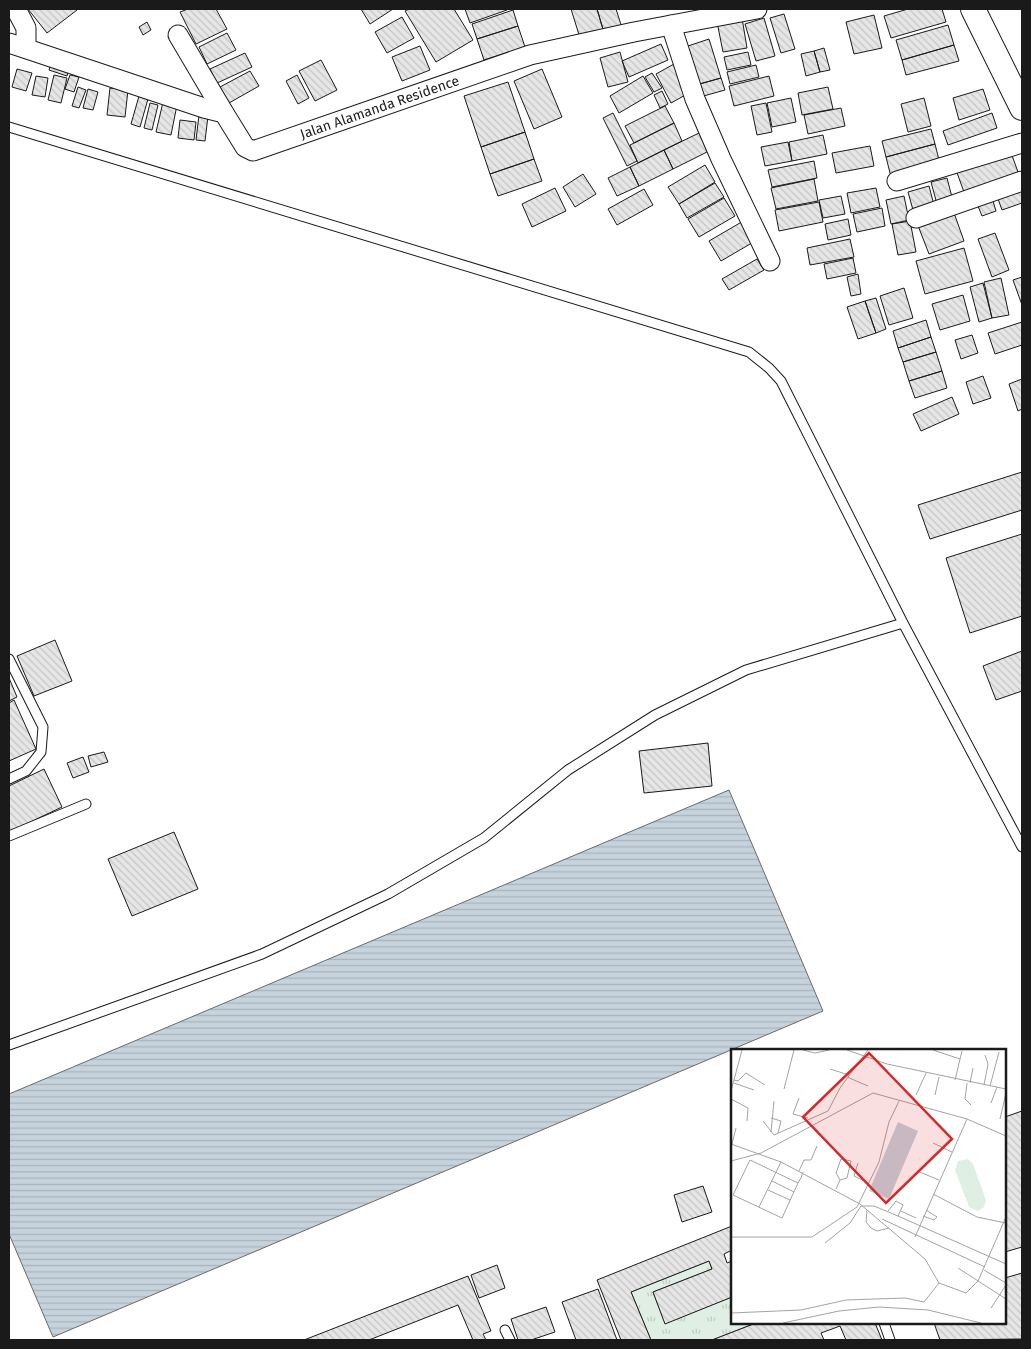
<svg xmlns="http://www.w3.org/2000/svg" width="1031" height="1349" font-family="'Fira Sans',sans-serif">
  <defs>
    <pattern id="park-tufts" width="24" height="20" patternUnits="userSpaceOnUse" patternTransform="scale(1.25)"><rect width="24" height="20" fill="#e0efe3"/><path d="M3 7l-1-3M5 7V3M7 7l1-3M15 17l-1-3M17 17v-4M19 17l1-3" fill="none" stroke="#c0ccc2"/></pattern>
    <pattern id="water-rules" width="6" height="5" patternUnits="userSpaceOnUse" patternTransform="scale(1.25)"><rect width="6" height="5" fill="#c6d2dc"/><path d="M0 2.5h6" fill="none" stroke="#aab4bc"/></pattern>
    <pattern id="building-back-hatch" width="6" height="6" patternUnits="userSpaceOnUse" patternTransform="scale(1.25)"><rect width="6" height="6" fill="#e6e6e6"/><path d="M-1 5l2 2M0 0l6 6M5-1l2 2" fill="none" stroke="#c5c5c5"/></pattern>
  </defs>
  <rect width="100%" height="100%" fill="#fff"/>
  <path fill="url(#park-tufts)" stroke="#6a6a6a" d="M709,1261L712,1269L653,1292L665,1323L732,1297V1323H756L712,1340H651L631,1292Z"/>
  <path fill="url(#water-rules)" stroke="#6a6a6a" d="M729,790L823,1011L53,1337L9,1234V1094Z"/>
  <path fill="url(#building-back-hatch)" stroke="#1a1a1a" d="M28,9H76L77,10L47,33Z
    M188,9H216L227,29L196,44L180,12Z
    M361,9H393L370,24Z
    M409,9H454L473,40L436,62L405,11Z
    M465,9H506L507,10L470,23Z
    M571,9H597L605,36L580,38Z
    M597,9H616L623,31L605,36Z
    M908,9H942L946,22L891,38L884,16Z
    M513,10L518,26L477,39L472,24Z
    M784,14L795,49L781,53L770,18Z
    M874,15L882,48L854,54L846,22Z
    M402,17L414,38L387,53L375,32Z
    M742,18L747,48L723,52L717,22Z
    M764,18L775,56L756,61L745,24Z
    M147,22L151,30L143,35L139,27Z
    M948,25L954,45L902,60L896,40Z
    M518,26L525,47L484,60L477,39Z
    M227,33L236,50L207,64L199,47Z
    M709,39L721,78L696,85L685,47Z
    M661,44L668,60L629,77L622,61Z
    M954,45L959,61L906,75L902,60Z
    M420,46L430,70L402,81L392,57Z
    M824,48L830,70L820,72L814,51Z
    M814,51L820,72L806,76L801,54Z
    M620,52L628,82L608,87L600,58Z
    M748,52L751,65L727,70L724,57Z
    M245,53L252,67L217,83L210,69Z
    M52,60L70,65L67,76L49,70Z
    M321,60L337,90L315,101L299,71Z
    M674,64L689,93L671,103L656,74Z
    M756,65L759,77L730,84L727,72Z
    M17,69L32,73L26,91L12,87Z
    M542,69L562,117L534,129L514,81Z
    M250,71L259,86L229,103L220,87Z
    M652,73L662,88L654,92L645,77Z
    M54,75L67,78L61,103L48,100Z
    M70,75L79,77L74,92L65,89Z
    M297,75L309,98L298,104L286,81Z
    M36,76L48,78L45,97L32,95Z
    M643,76L653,93L619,113L610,96Z
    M769,76L774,96L734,106L729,86Z
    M721,78L725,90L700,97L696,85Z
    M508,82L525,132L481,147L464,96Z
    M78,87L86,90L79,108L72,106Z
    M828,87L833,109L802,115L798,93Z
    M110,88L128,90L125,117L107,115Z
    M88,89L98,92L93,110L83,108Z
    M983,89L990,110L959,120L953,98Z
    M662,91L668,104L660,108L654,95Z
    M139,96L148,99L140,127L131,124Z
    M791,98L796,122L772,127L767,103Z
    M924,98L931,126L908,132L901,104Z
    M163,102L177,105L171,135L156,132Z
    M150,103L158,105L152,130L144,128Z
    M766,103L772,132L757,135L751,106Z
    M665,106L674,123L634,143L625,126Z
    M841,108L845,126L808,134L804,115Z
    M613,113L637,161L627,166L603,118Z
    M992,113L997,128L948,145L943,131Z
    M199,115L208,116L205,141L196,140Z
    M180,120L196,122L194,140L178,138Z
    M674,123L682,141L638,163L630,145Z
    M931,129L935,144L886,157L882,141Z
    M525,132L534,159L490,174L481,147Z
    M699,133L709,151L673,169L664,150Z
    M823,135L827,154L792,161L789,142Z
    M788,142L792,161L765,166L761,147Z
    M935,144L940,164L891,177L886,157Z
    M870,146L874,166L836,173L832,153Z
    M664,150L673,169L639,186L630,167Z
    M1010,150L1018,172L964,192L956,170Z
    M534,159L542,181L498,196L490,174Z
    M814,161L817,178L772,187L768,170Z
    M705,165L715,182L679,204L668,187Z
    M630,167L639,186L617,196L608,178Z
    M583,174L596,194L575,207L563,187Z
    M947,178L953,201L937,204L931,182Z
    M814,179L818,201L776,209L771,188Z
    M715,183L724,197L687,218L679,204Z
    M929,186L934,205L913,210L908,192Z
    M1022,187V203L1002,210L997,196Z
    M555,188L566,211L532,227L522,204Z
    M876,188L880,207L851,213L847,193Z
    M644,189L653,205L617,225L608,209Z
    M841,196L845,214L823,218L819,200Z
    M904,196L909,220L891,224L886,200Z
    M724,198L735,216L699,237L688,219Z
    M993,201L996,211L982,216L978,206Z
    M819,202L823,222L779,231L775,210Z
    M882,208L885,226L857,232L853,214Z
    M953,210L964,241L929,254L917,223Z
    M848,219L851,235L828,240L825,224Z
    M745,220L757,240L721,261L709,241Z
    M910,221L916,252L898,255L892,224Z
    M995,233L1009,270L992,277L978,239Z
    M850,239L854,257L810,265L807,248Z
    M964,248L973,281L925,294L916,261Z
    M853,258L856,273L827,279L824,264Z
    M757,259L764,270L729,290L722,279Z
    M858,274L861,294L851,296L847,277Z
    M1022,277V305L1013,280Z
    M1001,278L1009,315L992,318L984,282Z
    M983,283L992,318L979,322L970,287Z
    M904,288L913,318L889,325L880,296Z
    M963,295L970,321L940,330L932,304Z
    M876,298L886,329L876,333L865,301Z
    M865,301L876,333L858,339L847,307Z
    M926,320L931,337L898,348L893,331Z
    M1022,322V345L995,354L988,333Z
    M972,335L978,353L961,359L955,340Z
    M931,337L936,352L903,362L898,348Z
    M936,352L942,371L909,381L903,362Z
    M942,371L947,388L915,398L909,381Z
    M983,376L991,398L973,404L966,382Z
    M1022,379V409L1018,411L1009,384Z
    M952,397L959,414L921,431L913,414Z
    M1022,472V510L930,539L918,505Z
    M1022,534V616L970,633L946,558Z
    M55,640L72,681L34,696L17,656Z
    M1022,651V691L996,700L983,666Z
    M9,678L17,697L9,701Z
    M14,700L36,749L9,761V703Z
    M708,743L712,786L644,793L639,751Z
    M104,752L108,762L91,767L88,756Z
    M83,757L89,772L73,778L67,763Z
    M44,769L62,807L9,832V786Z
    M174,832L198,889L132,916L108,859Z
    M1022,1111V1247L1005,1252V1117Z
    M703,1186L712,1212L682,1222L674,1195Z
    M732,1226V1250L724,1254L727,1263L732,1261V1297L665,1324L653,1292L712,1269L709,1261L631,1292L651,1340H621L597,1280Z
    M497,1265L505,1288L479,1298L471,1275Z
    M1022,1273V1339L940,1340L934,1323H1005V1278Z
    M468,1276L491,1331L483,1334L486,1340H473L458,1305L369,1340H304Z
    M598,1289L617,1340H576L562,1302Z
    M546,1307L555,1332L531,1340H518L511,1319Z
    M756,1323H875L882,1340H846L840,1326L821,1333L824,1340H712Z"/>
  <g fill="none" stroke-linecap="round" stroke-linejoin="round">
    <defs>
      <path id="service" d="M9,127L749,352L769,368L781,381L903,623L1022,847
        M9,659L43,727L41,752L26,771L9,779
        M9,836L86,804
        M9,1045L262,954L388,894L484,838L568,770L655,715L746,670L903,623
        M884,1323L890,1340
        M505,1330L510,1340"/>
      <g id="minor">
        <path d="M16,9L26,28V48"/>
        <path d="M671,25L695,99L721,159L770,261"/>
        <path d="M178,35L224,113"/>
        <path id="s1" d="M9,43L204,108L224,113L245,147L253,151L530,55L634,32L757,9"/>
        <path d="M897,181L1022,143"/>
        <path d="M916,218L1022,181"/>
      </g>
      <path id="tertiary" d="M973,9L1022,108"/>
    </defs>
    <use href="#service" stroke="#1a1a1a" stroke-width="11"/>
    <use href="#minor" stroke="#1a1a1a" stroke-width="21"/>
    <use href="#tertiary" stroke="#1a1a1a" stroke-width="26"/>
    <use href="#service" stroke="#fff" stroke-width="9"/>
    <use href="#minor" stroke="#fff" stroke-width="19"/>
    <use href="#tertiary" stroke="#fff" stroke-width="24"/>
  </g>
  <g text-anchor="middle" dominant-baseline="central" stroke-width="4" stroke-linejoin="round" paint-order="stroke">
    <g font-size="14" fill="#1a1a1a" stroke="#fff">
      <text stroke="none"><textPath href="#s1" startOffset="409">Jalan Alamanda Residence</textPath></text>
    </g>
  </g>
  <g transform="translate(731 1049)">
    <rect width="275" height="275" fill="#fff"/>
    <path d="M237,110L242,115L255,151L253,158L247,162L238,158L224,121L227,112Z" fill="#e0efe3"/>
    <path d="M167,73L187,82L158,150L138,142Z" fill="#c6d2dc"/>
    <path fill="none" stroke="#a3a3a3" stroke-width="1" d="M72,1L84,4L98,1M116,1L156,15L275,40M202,1L229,10M99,20L118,26M116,28L137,37M3,31L7,32L15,24L34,36M224,31L231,2M3,34L23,41M236,34L234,50L240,56M239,34L242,19M253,36L257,15L254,6M259,37L268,3M53,40L63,1M0,42L11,1M185,46L195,24M204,46L208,28M68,49L62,65L77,69M0,50L17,59L16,72M260,54L266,38M40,69L50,72L47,84M269,70L275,44M32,72L43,86L97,62L109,39L137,1M40,83L43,52M202,94L221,103M0,95L50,113L129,155L194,210L208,234M1,95L5,79M0,112L30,104L142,44L236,70M127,114L123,127L137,134M68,122L73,111H80L86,97M186,122L208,131M41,132L63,143M67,134L19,111L2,146L51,169L67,134L70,129L72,123M105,140L109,131L105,124L110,110L120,112L116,129L109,131M37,141L59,151M202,145L246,168L275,174M130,157H143L167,167L275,215M28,158L50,113M136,161L135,173L140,179L146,182L158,179M157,162L165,152L172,156L167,167M170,162L185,169M192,167L203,171L206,168L195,161M151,170L254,218M0,188H81L126,158L148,113L158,73L168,52M184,188L236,70L275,87M94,194L119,174L130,157M227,219L275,250M253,221L275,234M260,259L275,236M0,264L70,261L115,251L174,249L193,253L208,234L235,244L247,232L275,168M52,274L108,262L148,258L197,261L250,274"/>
    <path fill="#d62828" fill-opacity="0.15" stroke="#d62828" stroke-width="2.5" d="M138,4L221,90L155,154L72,68Z"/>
    <rect width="275" height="275" fill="none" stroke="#1a1a1a" stroke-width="2.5"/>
  </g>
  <rect width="1031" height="1349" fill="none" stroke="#1a1a1a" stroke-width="20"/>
</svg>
